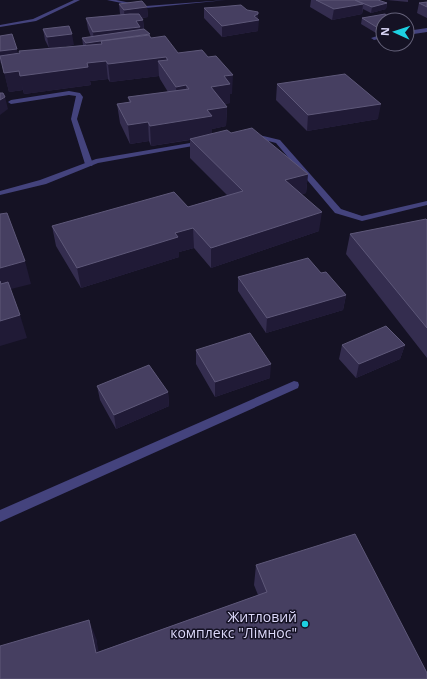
<svg xmlns="http://www.w3.org/2000/svg" width="427" height="679" font-family="'Open Sans',sans-serif">
  <rect width="100%" height="100%" fill="#151224"/>
  <g fill="none" stroke-linecap="round" stroke-linejoin="round">
    <path fill="#44437d" fill-rule="evenodd" d="M74,0H80L36,21L0,27V25L33,19Z
      M107,0H116L146,6L226,0L146,8Z
      M69,91L80,93L83,97L77,119L93,164L92,166L85,164L71,119L76,96L69,95L11,104L8,102L11,100Z
      M294,381L298,382L299,385L298,388L0,522V510Z"/>
    <path fill="#44437d" fill-rule="evenodd" d="M427,28V32L407,35V31Z
      M383,34V38L374,40L371,38Z
      M251,133L280,140L341,209L362,216L427,201V205L362,221L335,213L276,143L249,136V134Z
      M202,141L205,143L204,144L98,163L46,184L0,195V191L40,180L96,159Z"/>
  </g>
  <path fill="#342d4f" d="M311,0H378L387,3L386,9L371,13L363,9L362,14L332,20L310,7Z
    M387,0H408V2Z
    M427,2V18L417,13L419,3Z
    M119,4L147,7L148,17L142,18L143,20L144,29L151,38L178,53L232,94H230V103L224,104L227,107L226,126L212,129V134L231,133L308,174L306,193L302,194L319,231L211,268L194,248L179,252V257L81,288L56,246L52,226L188,207L227,195L190,158V140L151,146L149,141L130,144L120,123L117,104L129,102L128,97L168,92L160,79L159,76L110,82L108,79L90,81L91,85L24,94L23,90L9,92L2,62L0,63V36L18,54L83,45L82,38L91,37L88,29L86,18L121,15L120,14Z
    M204,8L258,19V31L222,37L204,18Z
    M385,14L376,33L361,24L362,18Z
    M43,29L74,45L49,48L45,40Z
    M277,84L378,119L307,131L276,100Z
    M427,220V358L346,254L350,234Z
    M321,273L346,295L343,310L266,333L238,291V277Z
    M342,345H405L400,359L356,378L339,359Z
    M196,350L270,378L215,397L196,364Z
    M97,386L168,392L169,406L116,429L100,400Z
    M256,565L427,673L0,679L96,638L98,652L258,595L254,585Z"/>
  <path fill="#201a36" d="M387,3L386,9L371,13L372,7Z
    M363,4L362,14L332,20L334,9Z
    M147,7L148,17L125,20L124,10Z
    M258,14V20H259L258,31L222,37V26Z
    M143,20L144,31L150,34V45L102,44L101,42L102,52L87,55L86,43L94,42L93,32L136,21Z
    M383,27V32L376,33L378,28Z
    M72,34L74,45L49,48L47,37Z
    M17,49L19,60L0,63V51Z
    M166,57V73L158,61L159,76L110,82L108,64Z
    M106,61L108,79L90,81L91,85L24,94L20,76L87,63Z
    M19,71L23,90L9,92L4,73Z
    M233,75L232,94H230V103L211,106V87L224,76Z
    M186,85L187,104L177,105L176,87Z
    M5,97L8,109L0,115V100Z
    M381,104L378,119L307,131L308,115Z
    M227,107L226,126L212,129V136L151,146L150,126L207,110Z
    M148,122L149,141L130,144L128,125Z
    M308,174L306,193L284,200L285,180Z
    M322,212L319,231L211,268V248Z
    M193,228L194,248L179,252V257L81,288L77,268L175,233Z
    M25,261L31,284L3,291L0,281V268Z
    M346,295L343,310L266,333L267,318Z
    M20,315L27,338L0,346V321Z
    M405,345L400,359L356,378L359,364Z
    M271,364L270,378L215,397V382Z
    M168,392L169,406L116,429L114,415Z
    M89,620L96,638L102,669L96,653Z"/>
  <path fill="#463f61" stroke="#5e5879" d="M316,0H355L363,4L334,9Z
    M355,0H378L387,3L372,7Z
    M142,1L147,7L124,10L119,4Z
    M427,2V7L419,3Z
    M241,5L247,10L258,12V14L254,16L259,20L222,26L204,8L219,7Z
    M130,14H139L143,20L136,21L140,27L93,32L86,18Z
    M385,14L394,20H383V27L378,28L362,18Z
    M69,26L72,34L47,37L43,29Z
    M144,29L150,34L86,43L82,38Z
    M12,34L17,49L0,51V36Z
    M149,35L151,38L165,36L178,53L202,50L208,57L216,56L233,75L224,76L230,84L211,87L227,107L207,110L212,116L150,126L148,122L128,125L117,104L131,102L128,97L189,89L186,85L176,87L158,61L168,60L166,57L108,64L106,61L87,63L88,67L20,76L19,71L4,73L0,56L20,53L19,51L102,44L101,41Z
    M345,74L381,104L308,115L277,84Z
    M0,93H3L5,97L0,100Z
    M252,128L308,174L285,180L322,212L211,248L193,228L175,233L178,237L77,268L52,226L174,192L188,207L243,191L190,139L227,130L231,133Z
    M7,213L25,261L0,268V214Z
    M426,219L427,220V328L350,234Z
    M308,258L321,273L326,272L346,295L267,318L238,277Z
    M0,281L1,284L8,282L20,315L0,321Z
    M386,326L405,345L359,364L342,345Z
    M250,333L271,364L215,382L196,350Z
    M149,365L168,392L114,415L97,386Z
    M355,534L427,673V679H0V646L89,620L96,653L267,592L256,565Z"/>
  <circle fill="#1dd1e2" stroke="#151224" stroke-width="1.5" cx="305" cy="624" r="4"/>
  <g text-anchor="middle" dominant-baseline="central" stroke-width="3" stroke-linejoin="round" paint-order="stroke">
    <g font-size="14" fill="#ddd9fa" stroke="#151224" text-anchor="end">
      <text x="297" y="616">Житловий<tspan x="297" dy="16">комплекс "Лімнос"</tspan></text>
    </g>
  </g>
  <g transform="translate(395 32) rotate(273)"><circle r="19" fill="#151224" stroke="#65627a"/>
  <path d="M0-3L7 15L0 10L-7 15Z" fill="#1dd1e2"/>
  <text y="-6" font-size="11" font-weight="bold" text-anchor="middle" fill="#ddd9fa">N</text>
  </g>
</svg>
